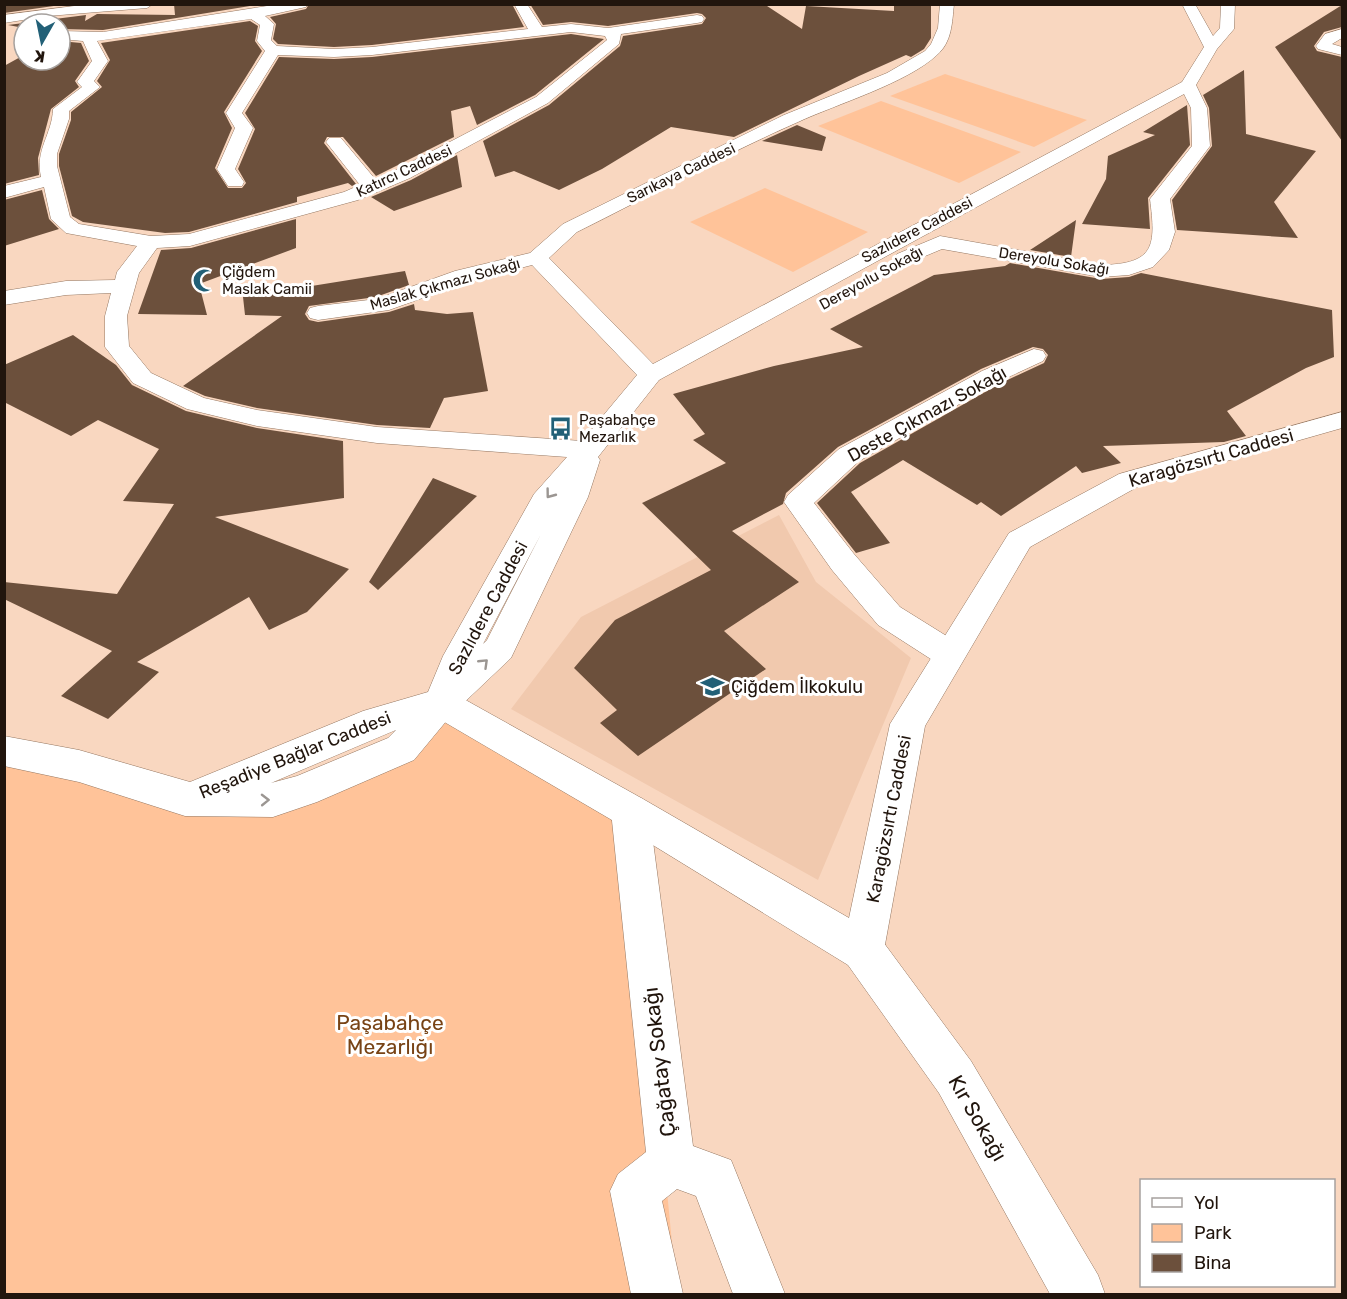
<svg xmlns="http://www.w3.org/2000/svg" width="1347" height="1299" font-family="Rubik,sans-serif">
  <rect width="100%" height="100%" fill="#f9d7c0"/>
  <path fill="#f1c9ae" d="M779,515L816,582L911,658L818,880L511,709L581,617Z"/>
  <path fill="#ffc399" d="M945,74L1087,120L1034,147L890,96Z
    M881,101L1021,152L959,183L818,126Z
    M765,188L868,232L793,272L690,222Z
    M441,703L630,811L677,1294H5V755L273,800L401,749Z"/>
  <path fill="#6c503c" d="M4,4H68L4,13Z
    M174,4H262L103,30L60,29V24H24V28L8,25L86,15L85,21L97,14L175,15Z
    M309,4H512L524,27L372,45L334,47L278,44L273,39L276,24L270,17L306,9Z
    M530,4H764L802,29L806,6L894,11V4H931V38L924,49L911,57L906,55L859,76L734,137L671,127L602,169L559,190L514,171L495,177L483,141L549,105L620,46L623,36L702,24L706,18L702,14L697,13L608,26L571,22L543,25Z
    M1342,5V27L1324,32L1314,46L1317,51L1342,57V141L1275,47Z
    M250,21L258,26L255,41L262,51L224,112L232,128L215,168L228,188H242L246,183L238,169L255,129L245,113L279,57L334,59L372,57L571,34L604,39L535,95L477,125L470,106L451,111L454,137L376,176L343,137H327L324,143L356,184L352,186L348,183L297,197V202L189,232L165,233L83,222L72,216L59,166V154L71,120V112L102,87L97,81L110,60L101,43Z
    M60,41L81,43L89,61L75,81L79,87L51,109L38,158L39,175L4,184V66L24,55V60H60Z
    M1244,70L1246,134L1316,151L1274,202L1298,238L1177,230L1172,200L1212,146L1209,108L1203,95Z
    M1187,105L1190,145L1148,198L1150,229L1082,224L1106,179L1108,156L1155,135L1143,132Z
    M797,125L826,137L822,151L762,141Z
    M457,155L462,187L394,211L371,197L411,180Z
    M42,190L49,219L59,229L4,246V200Z
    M296,219V248L199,284L207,315L138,314L161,250L191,248Z
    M1076,220L1071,257L1030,250Z
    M1010,263L1101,279L1129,277L1141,273L1332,310L1334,357L1306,368L1227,411L1246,436L1224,442L1103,446L1121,463L1082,473L1076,466L1001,516L981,502L977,505L903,460L851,492L890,543L856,553L817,503L860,463L1001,383L1044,363L1048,355L1043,349L1033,347L981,369L838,447L786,493L783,504L732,531L799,582L724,631L766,669L638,756L600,723L617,710L574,668L615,620L711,570L642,503L726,463L693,440L705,434L673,394L774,366L863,347L830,329L934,275L1005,266Z
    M405,271L409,285L376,297L309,306L305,314L309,320L318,322L389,312L414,304L415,310L447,314L473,312L488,391L444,398L430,428L377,425L257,408L205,396L183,386L282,316L245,315L243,297Z
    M73,335L116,365L132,385L186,411L257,428L343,441L344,498L215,517L349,569L307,612L269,630L249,597L137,662L159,672L108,719L61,696L112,651L4,599V582L117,594L174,504L123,501L159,449L98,420L71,436L4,402V365Z
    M433,478L477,496L378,590L369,582Z"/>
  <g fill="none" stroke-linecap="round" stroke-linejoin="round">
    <defs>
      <path id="minor" d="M90,4H153L147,8L48,16L4,23V15Z
        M280,4H307L306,7L265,16L274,24L271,40L277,46L334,49L372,47L528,29L514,4H527L542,27L571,24L608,28L697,15L702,16L704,19L702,22L697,23L621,34L619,44L548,103L410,178L358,200L190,246L157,248L139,273L127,316L129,346L151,373L204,398L257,410L377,427L582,441L637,375L532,265L470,281L389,310L318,320L310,318L307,313L310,308L318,306L377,299L455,271L530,253L563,224L784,115L887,73L925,51L931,44L938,28L940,4H954C952,23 952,42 937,55C907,83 837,104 798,122C723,155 650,196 577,232L549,258L653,364L1182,82L1204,47L1182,4H1195L1213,36L1220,28L1221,4H1235L1234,29L1217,49L1196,85L1207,108L1210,146L1170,199L1175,232L1169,250L1153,267L1129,275L1101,277L942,249L911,262L904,264L897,262L893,258L897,254L940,236L1101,265C1155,264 1156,246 1150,199L1192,146L1191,108L1184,94L659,380L598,457L600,460L588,497L511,658L453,713L414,760L317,802L273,817L185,816L79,782L4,766V736L79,750L190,782L363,711L428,692L443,656L534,494L567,457L377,443L257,426L187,409L133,383L105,347V316L111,293L66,295L4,305V291L66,281L115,280L117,272L137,246L66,233L51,219L44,187L4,198V186L41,177C35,149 52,135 53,109L82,87L77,82L92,61L83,41L60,39V31L103,32ZM251,19L260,25L257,41L265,51L226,113L235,128L217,169L228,186H242L244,182L235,169L253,128L242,113L278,55L334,57L372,55L571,32L605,36L607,40L536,97L396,170L375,179L341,138H329L326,142L360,185L344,192L189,234L151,236L79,224L70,217L57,166V154L69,119V111L100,87L94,81L108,61L97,41ZM541,534L487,640L483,644ZM396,730L388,738L297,776L271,783Z
        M1342,29V38L1332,44L1342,47V55L1318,49L1316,46L1325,34Z
        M1034,349L1043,351L1046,356L1043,361L1000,381L859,461L814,503L854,554L900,607L961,645L966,654L961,663L949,667L937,663L878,625L832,570L784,502L788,495L839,449L982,371Z
        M630,794L643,799L649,811L693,1146L731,1160L785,1294H733L696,1196L677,1189L662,1201L683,1294H631L610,1191L618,1174L646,1152L611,811L617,799Z
        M863,929L878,935L971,1061L1098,1275L1105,1294H1050L939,1093L848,965L842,950L848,935Z"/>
      <path id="tertiary" d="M1342,412V428L1139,486L1030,547L925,726L884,950L878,965L863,971L848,965L617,823L429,713L424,703L429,693L441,689L453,693L643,799L849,918L890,724L1009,533L1119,474Z"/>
    </defs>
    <use href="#minor" stroke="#957761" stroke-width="1"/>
    <use href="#tertiary" stroke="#957761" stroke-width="1"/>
    <use href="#minor" fill="#fff" fill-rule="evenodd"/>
    <use href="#tertiary" fill="#fff" fill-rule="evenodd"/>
  </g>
  <defs><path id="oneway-chevron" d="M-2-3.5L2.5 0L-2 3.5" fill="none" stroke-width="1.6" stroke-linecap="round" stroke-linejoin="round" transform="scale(1.5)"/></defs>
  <g stroke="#9b9692">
    <use href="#oneway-chevron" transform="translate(550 494) rotate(127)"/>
    <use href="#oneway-chevron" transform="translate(484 663) rotate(-44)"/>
    <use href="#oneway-chevron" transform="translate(265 800) rotate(-1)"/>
  </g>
  <defs>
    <symbol id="mosque-bare" viewBox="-9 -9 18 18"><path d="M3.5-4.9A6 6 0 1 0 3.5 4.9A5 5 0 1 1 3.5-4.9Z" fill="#226077" stroke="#fff" stroke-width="2.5" paint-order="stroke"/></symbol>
    <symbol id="bus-bare" viewBox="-9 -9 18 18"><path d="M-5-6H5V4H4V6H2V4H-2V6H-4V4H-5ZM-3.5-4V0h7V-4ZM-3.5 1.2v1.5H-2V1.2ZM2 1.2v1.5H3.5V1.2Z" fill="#226077" stroke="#fff" stroke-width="2.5" paint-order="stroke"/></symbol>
    <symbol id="school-bare" viewBox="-9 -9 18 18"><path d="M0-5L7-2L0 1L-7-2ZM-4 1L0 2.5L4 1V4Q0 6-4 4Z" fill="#226077" stroke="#fff" stroke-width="2.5" paint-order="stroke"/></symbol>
  </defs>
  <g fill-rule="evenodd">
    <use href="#mosque-bare" x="188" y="264" width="33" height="33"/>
    <use href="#bus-bare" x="544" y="412" width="33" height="33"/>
    <use href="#school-bare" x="696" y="670" width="33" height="33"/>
  </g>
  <g text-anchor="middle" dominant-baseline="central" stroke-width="6" stroke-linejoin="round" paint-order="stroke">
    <g font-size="15" fill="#21150d" stroke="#fff">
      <text transform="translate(404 171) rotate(-25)">Katırcı Caddesi</text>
      <text transform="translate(681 173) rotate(-26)">Sarıkaya Caddesi</text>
      <text transform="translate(917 230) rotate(-28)">Sazlıdere Caddesi</text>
      <text transform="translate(1054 261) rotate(9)">Dereyolu Sokağı</text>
      <text transform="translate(871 278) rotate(-29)">Dereyoılu Sokağı</text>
      <text transform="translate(445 284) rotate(-16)">Maslak Çıkmazı Sokağı</text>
    </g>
    <g font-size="15" fill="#21150d" stroke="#fff" text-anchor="start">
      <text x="222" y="272">Çiğdem<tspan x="222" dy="17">Maslak Camii</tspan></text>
      <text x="579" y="420">Paşabahçe<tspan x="579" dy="17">Mezarlık</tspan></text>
    </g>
    <g font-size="18" fill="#21150d" stroke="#fff">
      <text transform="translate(927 414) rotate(-29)">Deste Çıkmazı Sokağı</text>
      <text transform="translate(1211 458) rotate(-16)">Karagözsırtı Caddesi</text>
      <text transform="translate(488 608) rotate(-62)">Sazlıdere Caddesi</text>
      <text transform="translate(295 755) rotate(-22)">Reşadiye Bağlar Caddesi</text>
      <text transform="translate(889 819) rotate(-79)">Karagözsırtı Caddesi</text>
    </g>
    <g font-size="18" fill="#21150d" stroke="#fff" text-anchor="start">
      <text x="731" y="687">Çiğdem İlkokulu</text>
    </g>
    <g font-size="21" fill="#784315" stroke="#fff">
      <text x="390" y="1022">Paşabahçe<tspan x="390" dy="24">Mezarlığı</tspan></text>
    </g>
    <g font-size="21" fill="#21150d" stroke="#fff">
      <text transform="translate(659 1062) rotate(-97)">Çağatay Sokağı</text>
      <text transform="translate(978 1118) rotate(60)">Kır Sokağı</text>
    </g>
  </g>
  <rect width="1347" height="1299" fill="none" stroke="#21150d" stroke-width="12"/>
  <rect x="1140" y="1179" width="195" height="108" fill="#ffffff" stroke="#a6a19e" stroke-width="1.5"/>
  <rect x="1152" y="1198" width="30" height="9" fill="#ffffff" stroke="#a6a19e" stroke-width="1.5"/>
  <text x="1194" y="1209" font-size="18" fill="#21150d">Yol</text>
  <rect x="1152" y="1224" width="30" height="18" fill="#ffc399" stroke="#a6a19e" stroke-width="1.5"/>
  <text x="1194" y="1239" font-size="18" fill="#21150d">Park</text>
  <rect x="1152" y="1254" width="30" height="18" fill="#6c503c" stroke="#a6a19e" stroke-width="1.5"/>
  <text x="1194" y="1269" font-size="18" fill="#21150d">Bina</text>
  <g transform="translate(42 42) rotate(189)"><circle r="28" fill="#ffffff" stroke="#a6a19e" stroke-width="1.5"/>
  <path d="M0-4.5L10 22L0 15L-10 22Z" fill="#226077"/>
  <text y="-9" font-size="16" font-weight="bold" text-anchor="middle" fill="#21150d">K</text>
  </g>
</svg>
